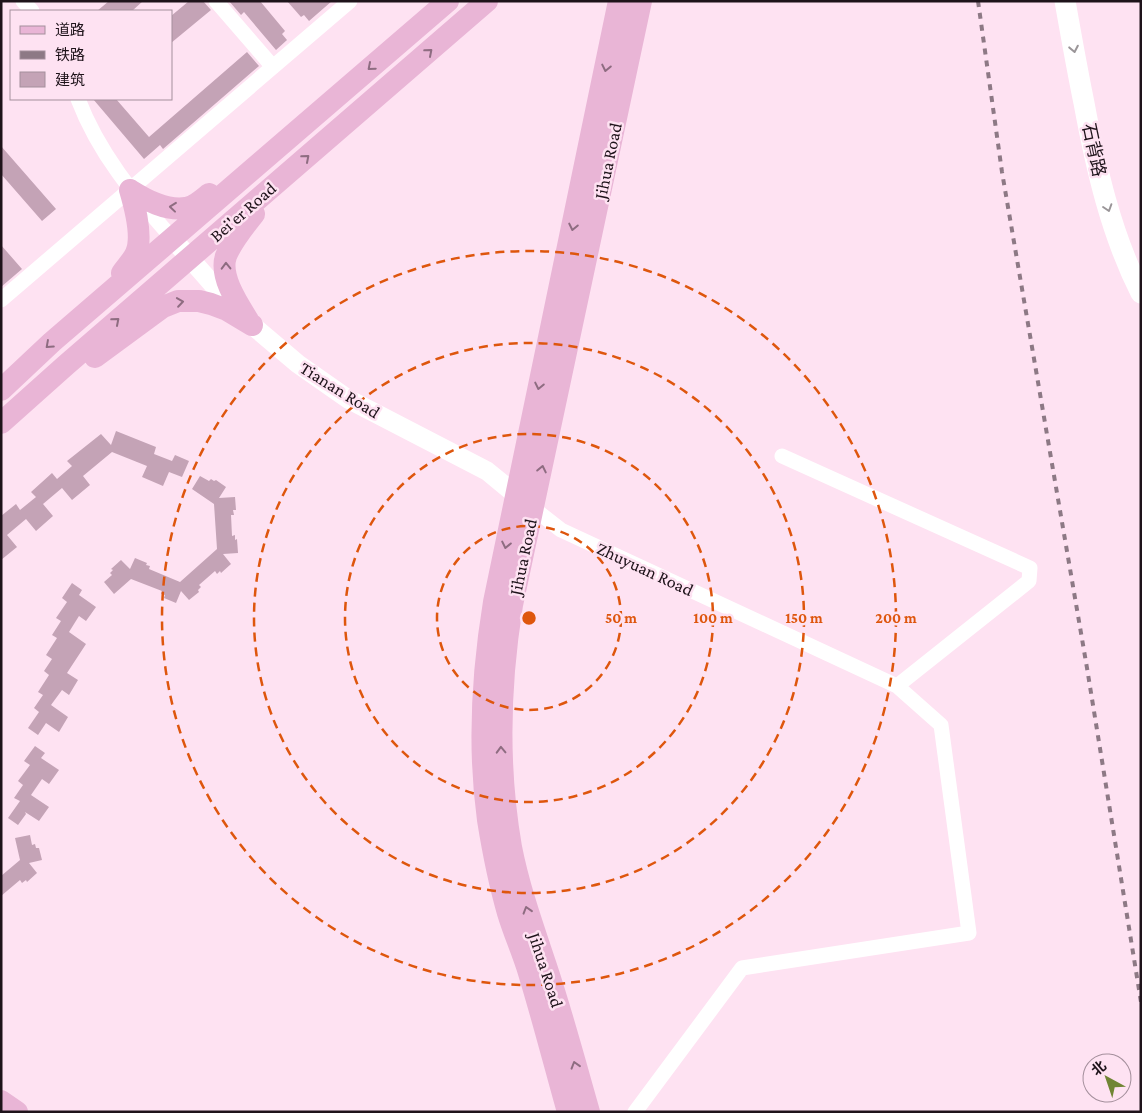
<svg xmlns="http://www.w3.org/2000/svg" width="1142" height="1113" font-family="'Crimson Pro','Noto Sans SC',serif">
  <rect width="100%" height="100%" fill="#fee2f2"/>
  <path fill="#c4a3b6" d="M109,1H143L132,11H97Z
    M189,1H203L211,10L171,43V16Z
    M229,1H260L285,31L282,34L287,40L276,50L244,12L241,15Z
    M287,1H332L309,21L304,15L301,17Z
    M247,52L259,66L163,149L160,145L144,159L93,99H116L149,137Z
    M1,146L56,209L42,221L1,174Z
    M1,245L22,269L1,287Z
    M116,431L156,447L154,454L172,461L175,455L189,461L182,477L169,472L163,486L142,477L147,466L112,452L83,476L90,485L72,500L62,488L43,504L53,516L36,531L26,519L7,535L17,547L1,560V516L16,504L20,510L36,497L31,492L52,473L57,479L72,466L67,461L101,434L111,445Z
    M200,476L209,481L211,479L214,481L216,480L226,487L219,498L235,497L236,510H233L234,515H231L232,536L235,535V540L237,539L238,553L223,554L231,564L221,573L220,571L217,574L215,571L199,585L201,587L198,590L199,592L189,600L181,591L176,603L164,598L165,595L161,594L162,591L131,579L114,594L104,582L112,575L110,573L113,570L111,569L121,560L130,569L135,558L147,563L146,565L150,566L149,569L180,582L217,549L214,504L192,489Z
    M72,583L82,590L79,595L96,607L86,621L79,616L69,632L86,644L67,673L78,680L69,695L62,690L51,705L68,717L59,732L46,723L38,735L28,728L39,712L34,708L43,695L38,692L49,675L44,671L52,659L46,655L57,638L52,635L61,621L56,618L67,602L62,598Z
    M35,746L45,753L41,758L59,770L49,784L42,779L31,795L49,807L39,821L25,812L26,814L18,825L8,818L20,801L14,798L23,785L18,781L30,765L24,761Z
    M30,835L32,845L35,844L36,848H39L42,860L29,863L37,873L27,882L26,880L22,883L20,880L1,896V876L20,860L15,838Z"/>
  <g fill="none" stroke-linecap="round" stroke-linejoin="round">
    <path stroke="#fff" stroke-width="15" d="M23,1L32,11
      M216,1L273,67
      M78,99C99,154 134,195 172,238
      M1,300L350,1
      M782,456L1030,568L1029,581L897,686
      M533,508L561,530L897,686L941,725L969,933L742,968L635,1112"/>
    <path stroke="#fff" stroke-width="19" d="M172,238L230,304L252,325L298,364L348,399L487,471L526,503"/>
    <path stroke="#fff" stroke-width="21" d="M1065,1C1071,35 1077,69 1084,103C1096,168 1111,234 1141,293"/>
    <path stroke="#e9b5d6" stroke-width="22" d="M130,190C146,200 166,211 186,208C194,207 203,199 209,194
      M122,273C126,267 133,260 136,253C143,237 135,207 130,190
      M248,320C238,304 219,276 226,256C232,241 244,227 254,214
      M95,357L163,307L178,301H199L211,304L227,310L252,325
      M1,390L52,342L448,1
      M1,423L66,365L487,1
      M1,1101L17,1112
      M568,1112C555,1066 543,1019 529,973C523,953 514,933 508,913C499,882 493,851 488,820C478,747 482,675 494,602L619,1
      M589,1112C575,1063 562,1014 546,966C533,927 519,888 511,847C497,766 499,686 512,605L641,1"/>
    <path stroke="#8d7985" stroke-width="4" stroke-dasharray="6 6" stroke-linecap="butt" d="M978,1L1002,172L1087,668L1141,1002"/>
  </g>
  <defs><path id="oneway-chevron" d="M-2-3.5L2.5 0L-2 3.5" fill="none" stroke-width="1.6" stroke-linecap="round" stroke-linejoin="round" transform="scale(1.25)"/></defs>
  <g stroke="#9a9598">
    <use href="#oneway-chevron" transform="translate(1074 49) rotate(79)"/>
    <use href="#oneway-chevron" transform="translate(1108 208) rotate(72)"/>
  </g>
  <g stroke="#8e6c81">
    <use href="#oneway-chevron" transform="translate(429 52) rotate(-41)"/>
    <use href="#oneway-chevron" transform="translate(371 67) rotate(139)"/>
    <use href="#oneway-chevron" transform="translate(606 68) rotate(102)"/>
    <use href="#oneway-chevron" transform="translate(306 158) rotate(-41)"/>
    <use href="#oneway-chevron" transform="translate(173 207) rotate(-174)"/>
    <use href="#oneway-chevron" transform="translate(573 227) rotate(102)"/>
    <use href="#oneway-chevron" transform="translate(226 266) rotate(-91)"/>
    <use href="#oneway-chevron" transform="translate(180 302) rotate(-8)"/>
    <use href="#oneway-chevron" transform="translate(116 321) rotate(-41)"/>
    <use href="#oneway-chevron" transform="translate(49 345) rotate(138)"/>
    <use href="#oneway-chevron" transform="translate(539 386) rotate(102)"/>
    <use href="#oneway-chevron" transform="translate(542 469) rotate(-78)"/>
    <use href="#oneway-chevron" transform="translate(506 545) rotate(102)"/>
    <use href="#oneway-chevron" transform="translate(501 750) rotate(-92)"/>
    <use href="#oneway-chevron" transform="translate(527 910) rotate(-107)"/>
    <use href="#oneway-chevron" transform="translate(575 1065) rotate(-107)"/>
  </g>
  <g fill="none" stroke="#de560d" stroke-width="2.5" stroke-dasharray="9 6">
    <circle cx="529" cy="618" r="92"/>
    <circle cx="529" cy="618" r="184"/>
    <circle cx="529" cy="618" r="275"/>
    <circle cx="529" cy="618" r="367"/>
  </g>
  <g text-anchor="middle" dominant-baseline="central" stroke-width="5" stroke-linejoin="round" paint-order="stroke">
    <g font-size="18" fill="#1e131a" stroke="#fee2f2">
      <text transform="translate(1094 150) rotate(78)">石背路</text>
      <text transform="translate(608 161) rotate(-78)">Jihua Road</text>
      <text transform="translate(243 212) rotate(-41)">Bei'er Road</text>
      <text transform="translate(340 390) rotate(32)">Tianan Road</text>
      <text transform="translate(523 557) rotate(-78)">Jihua Road</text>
      <text transform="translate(645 569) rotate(25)">Zhuyuan Road</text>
      <text transform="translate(546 970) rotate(72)">Jihua Road</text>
    </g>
  </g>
  <circle cx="529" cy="618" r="8" fill="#de560d" stroke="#fee2f2" stroke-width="2.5"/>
  <g font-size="15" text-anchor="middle" font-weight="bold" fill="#de560d" stroke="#fee2f2" stroke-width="5" stroke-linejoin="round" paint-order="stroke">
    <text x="621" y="623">50 m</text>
    <text x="713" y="623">100 m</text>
    <text x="804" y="623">150 m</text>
    <text x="896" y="623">200 m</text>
  </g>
  <rect width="1142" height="1113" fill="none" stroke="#1e131a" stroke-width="5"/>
  <rect x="10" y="10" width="162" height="90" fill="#fee2f2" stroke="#a48f9c"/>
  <rect x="20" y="26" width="25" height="8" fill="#e9b5d6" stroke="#a48f9c"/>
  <text x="55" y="35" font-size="15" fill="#1e131a">道路</text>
  <rect x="20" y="51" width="25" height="8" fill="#8d7985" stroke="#a48f9c"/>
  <text x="55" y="60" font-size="15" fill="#1e131a">铁路</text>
  <rect x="20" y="72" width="25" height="15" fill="#c4a3b6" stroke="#a48f9c"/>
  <text x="55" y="85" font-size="15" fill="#1e131a">建筑</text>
  <g transform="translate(1107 1078) rotate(320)"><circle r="24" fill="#fee2f2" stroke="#a48f9c"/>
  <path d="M0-4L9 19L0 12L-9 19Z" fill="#718535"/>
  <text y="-8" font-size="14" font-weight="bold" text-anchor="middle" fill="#1e131a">北</text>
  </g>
</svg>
